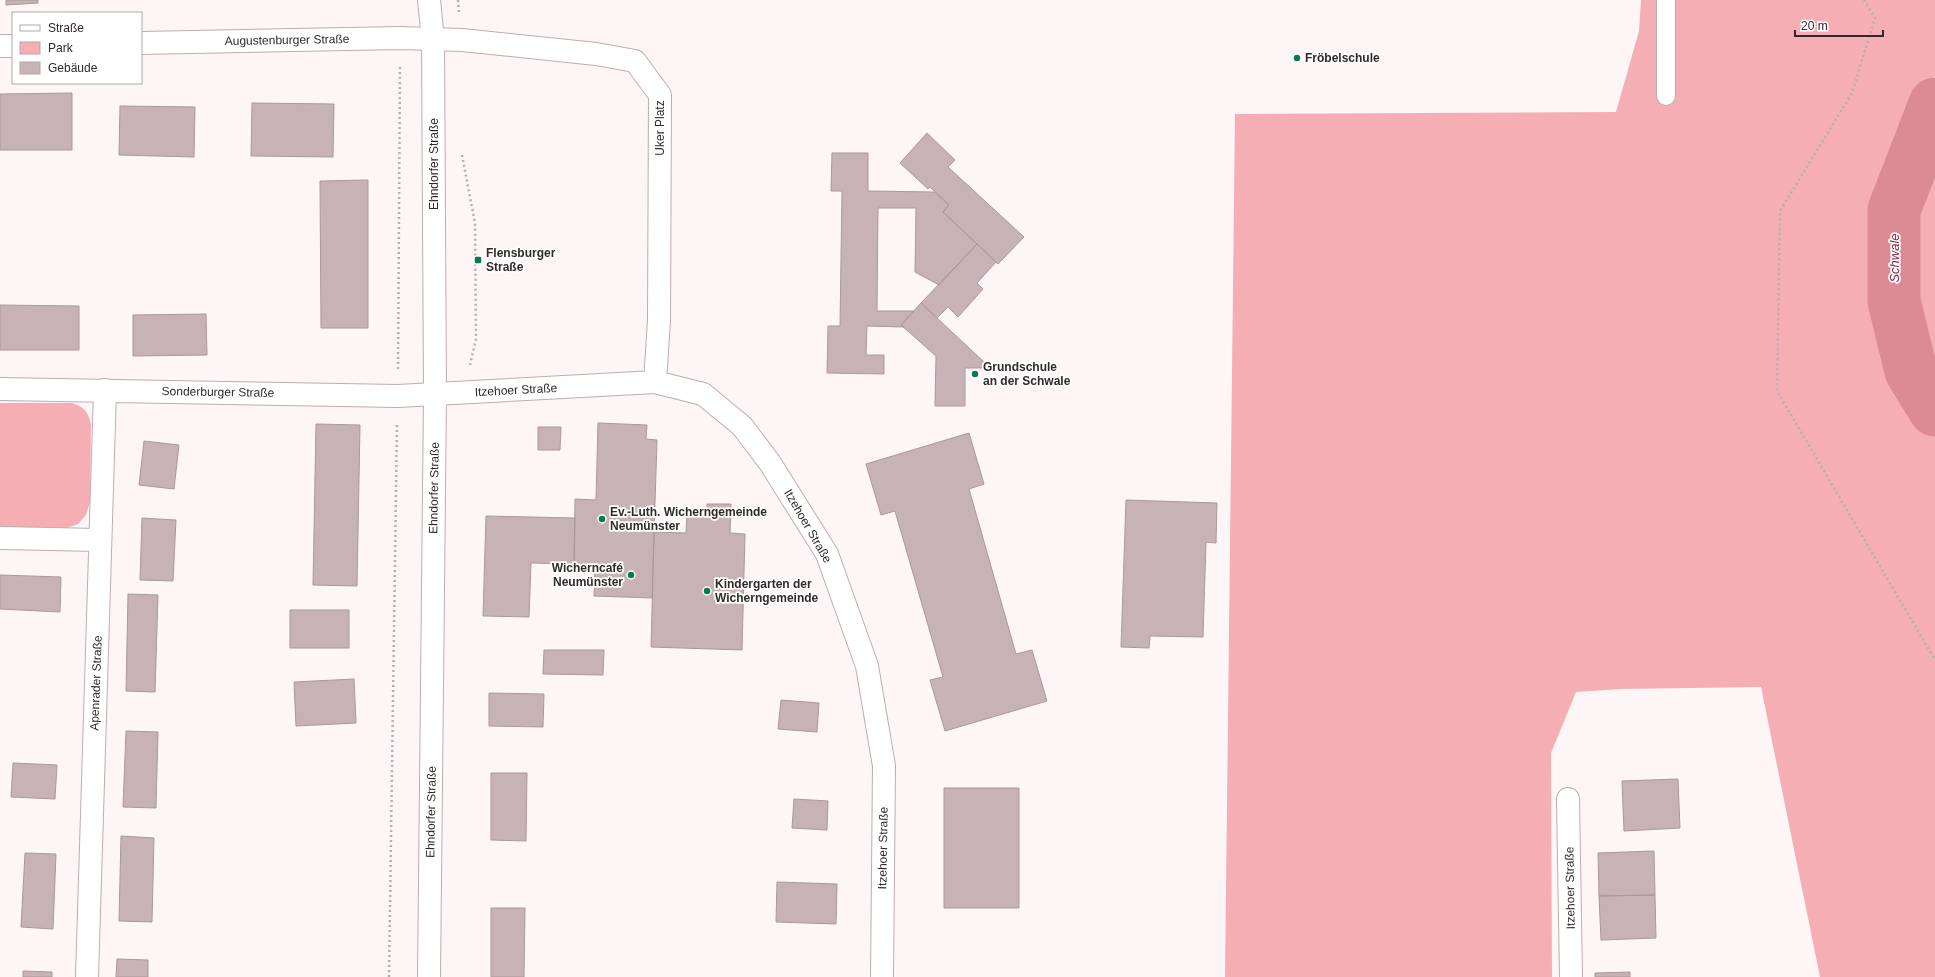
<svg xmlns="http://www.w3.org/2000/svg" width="1935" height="977" font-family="Helvetica,sans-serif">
  <rect width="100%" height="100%" fill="#fef6f6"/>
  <path fill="#f6aeb5" d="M1641,0H1935V76L1926,88L1884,210L1935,136V977H1820L1761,687L1621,689L1576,692L1551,753L1552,977H1225L1235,114L1616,112L1639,31Z
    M0,403H72C84,407 88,411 91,424L90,502L86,515L78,524L66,528L0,527Z"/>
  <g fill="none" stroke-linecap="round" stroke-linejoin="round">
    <path stroke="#dc8b94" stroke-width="53" d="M1935,104L1894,210V301L1911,371L1935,410"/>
  </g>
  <path fill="#c7b3b5" stroke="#ab9899" d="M6,0H38V3L6,5Z
    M72,93V150H0V94Z
    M252,103L334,104L333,157L251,156Z
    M120,106L195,107L194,157L119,155Z
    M927,133L955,160L948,167L1024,237L998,264L943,212L949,205L930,187L928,189L900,163Z
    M832,153H868V191L935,192L949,205L943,212L977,244L939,285L915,272L916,208H878L877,311H914L901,325L904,327L867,326L866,355H884V374L827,373L828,326H840L842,191H831Z
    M368,180V328H321L320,181Z
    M977,244L996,262L977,283L983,289L958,317L948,307L937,318L921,303Z
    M921,303L984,362V368H965V406H935L936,356L901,325Z
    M0,305L79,306V350H0Z
    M206,314L207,355L133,356V315Z
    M598,423L647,425L646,439L657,440L652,598L594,596L595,565L574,564L575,499L596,500Z
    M316,424L360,425L357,586L313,585Z
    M538,427H561L560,450H538Z
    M969,433L984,484L969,489L1016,654L1032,650L1047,701L945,731L930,680L943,677L895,511L881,515L866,464Z
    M144,441L179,445L174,489L139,485Z
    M1126,500L1217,503L1216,543L1206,542L1203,637L1150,636L1149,648L1121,647Z
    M707,504H731L730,533L745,534L742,650L651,647L654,532L686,533L687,512L707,513Z
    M486,516L575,518L574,564L531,563L529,617L483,616Z
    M142,518L176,520L173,581L140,580Z
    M0,575L61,577L60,612L0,609Z
    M128,594L158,595L155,692L126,691Z
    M290,610H349V648H290Z
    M544,650H604L603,675L543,674Z
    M354,679L356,723L296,726L294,682Z
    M489,693L544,694L543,727L489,726Z
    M781,700L819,703L817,732L778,729Z
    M126,731L158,732L156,808L123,807Z
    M13,763L57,765L55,799L11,797Z
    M491,773H527L526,841L491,840Z
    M1678,779L1680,828L1624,831L1622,781Z
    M944,788H1019V908H944Z
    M794,799L828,801L827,830L792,828Z
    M121,836L154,838L152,922L119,921Z
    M1654,851L1655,895L1599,896L1598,853Z
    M25,853L56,854L53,929L21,927Z
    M777,882L837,884L836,924L776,922Z
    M1655,895L1656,938L1601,940L1599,896Z
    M491,908H525L524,977H491Z
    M117,959L148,960V977H116Z
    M23,971L52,972V977H23Z
    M1630,972V977H1595V973Z"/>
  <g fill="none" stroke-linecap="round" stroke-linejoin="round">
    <defs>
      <path id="lane" d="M1666,0V96"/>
      <path id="street" d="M141,43L401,38L462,40L596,54L635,61L660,95L659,320L655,382
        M0,46H13
        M0,389L398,396L655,382L703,394L742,426L770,463L827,554L867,666L884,766L882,977
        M0,538L100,540
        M1568,799L1571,977
        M87,977L105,390"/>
      <path id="secondary" d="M429,977L435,395L433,40L429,0"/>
    </defs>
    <use href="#lane" stroke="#bfacad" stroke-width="20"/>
    <use href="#street" stroke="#bfacad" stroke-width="24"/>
    <use href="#secondary" stroke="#bfacad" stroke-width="24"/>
    <path stroke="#b6aeaf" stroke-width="2.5" stroke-dasharray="2 3" stroke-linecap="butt" d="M458,0L459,14
      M1864,0L1875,18L1852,93L1780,211L1777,391L1935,660
      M462,155L475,223L476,339L470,365
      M398,369L400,64
      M389,977L397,422"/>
    <use href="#lane" stroke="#fff" stroke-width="18"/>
    <use href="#street" stroke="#fff" stroke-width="22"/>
    <use href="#secondary" stroke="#fff" stroke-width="22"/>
  </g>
  <g fill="#097953" stroke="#fff" stroke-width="1.5">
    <circle cx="1297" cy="58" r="4"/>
    <rect x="474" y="256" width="8" height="8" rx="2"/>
    <circle cx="975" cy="374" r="4"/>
    <circle cx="602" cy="519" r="4"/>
    <circle cx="631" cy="575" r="4"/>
    <circle cx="707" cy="591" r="4"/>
  </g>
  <g text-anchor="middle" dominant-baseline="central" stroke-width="3.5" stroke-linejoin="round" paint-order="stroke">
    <g font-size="12" fill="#31292a" stroke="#fff">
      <text transform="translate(287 40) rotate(-1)">Augustenburger Straße</text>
      <text transform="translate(660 128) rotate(-90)">Uker Platz</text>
      <text transform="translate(434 164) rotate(-90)">Ehndorfer Straße</text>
      <text transform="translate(516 390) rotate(-3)">Itzehoer Straße</text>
      <text transform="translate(218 392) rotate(1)">Sonderburger Straße</text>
      <text transform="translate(434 488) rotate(-89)">Ehndorfer Straße</text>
      <text transform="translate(808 526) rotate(60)">Itzehoer Straße</text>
      <text transform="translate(96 683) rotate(-88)">Apenrader Straße</text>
      <text transform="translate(431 812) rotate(-89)">Ehndorfer Straße</text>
      <text transform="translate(883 848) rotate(-89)">Itzehoer Straße</text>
      <text transform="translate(1570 888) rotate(-91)">Itzehoer Straße</text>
    </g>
    <g font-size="12" font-weight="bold" fill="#31292a" stroke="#fff" text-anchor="start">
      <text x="1305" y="58">Fröbelschule</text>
      <text x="486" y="253">Flensburger<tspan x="486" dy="14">Straße</tspan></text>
      <text x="983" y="367">Grundschule<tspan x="983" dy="14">an der Schwale</tspan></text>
      <text x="610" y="512">Ev.-Luth. Wicherngemeinde<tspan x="610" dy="14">Neumünster</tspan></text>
      <text x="623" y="568" text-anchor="end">Wicherncafé<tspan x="623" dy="14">Neumünster</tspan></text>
      <text x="715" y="584">Kindergarten der<tspan x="715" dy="14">Wicherngemeinde</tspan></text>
    </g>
    <g font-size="13" font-style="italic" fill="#87273b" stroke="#fff">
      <text transform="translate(1894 258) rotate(-90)">Schwale</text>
    </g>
  </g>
  <rect x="12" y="12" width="130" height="72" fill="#ffffff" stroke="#ada9aa"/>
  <rect x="20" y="25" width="20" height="6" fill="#ffffff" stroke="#ada9aa"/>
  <text x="48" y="32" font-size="12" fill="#31292a">Straße</text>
  <rect x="20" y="42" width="20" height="12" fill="#f6aeb5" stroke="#ada9aa"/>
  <text x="48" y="52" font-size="12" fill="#31292a">Park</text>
  <rect x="20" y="62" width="20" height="12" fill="#c7b3b5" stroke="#ada9aa"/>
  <text x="48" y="72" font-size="12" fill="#31292a">Gebäude</text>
  <path d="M1795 30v6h88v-6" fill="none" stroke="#31292a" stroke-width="2"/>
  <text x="1801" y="30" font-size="12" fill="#31292a" stroke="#ffffff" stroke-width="3" paint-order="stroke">20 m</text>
</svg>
